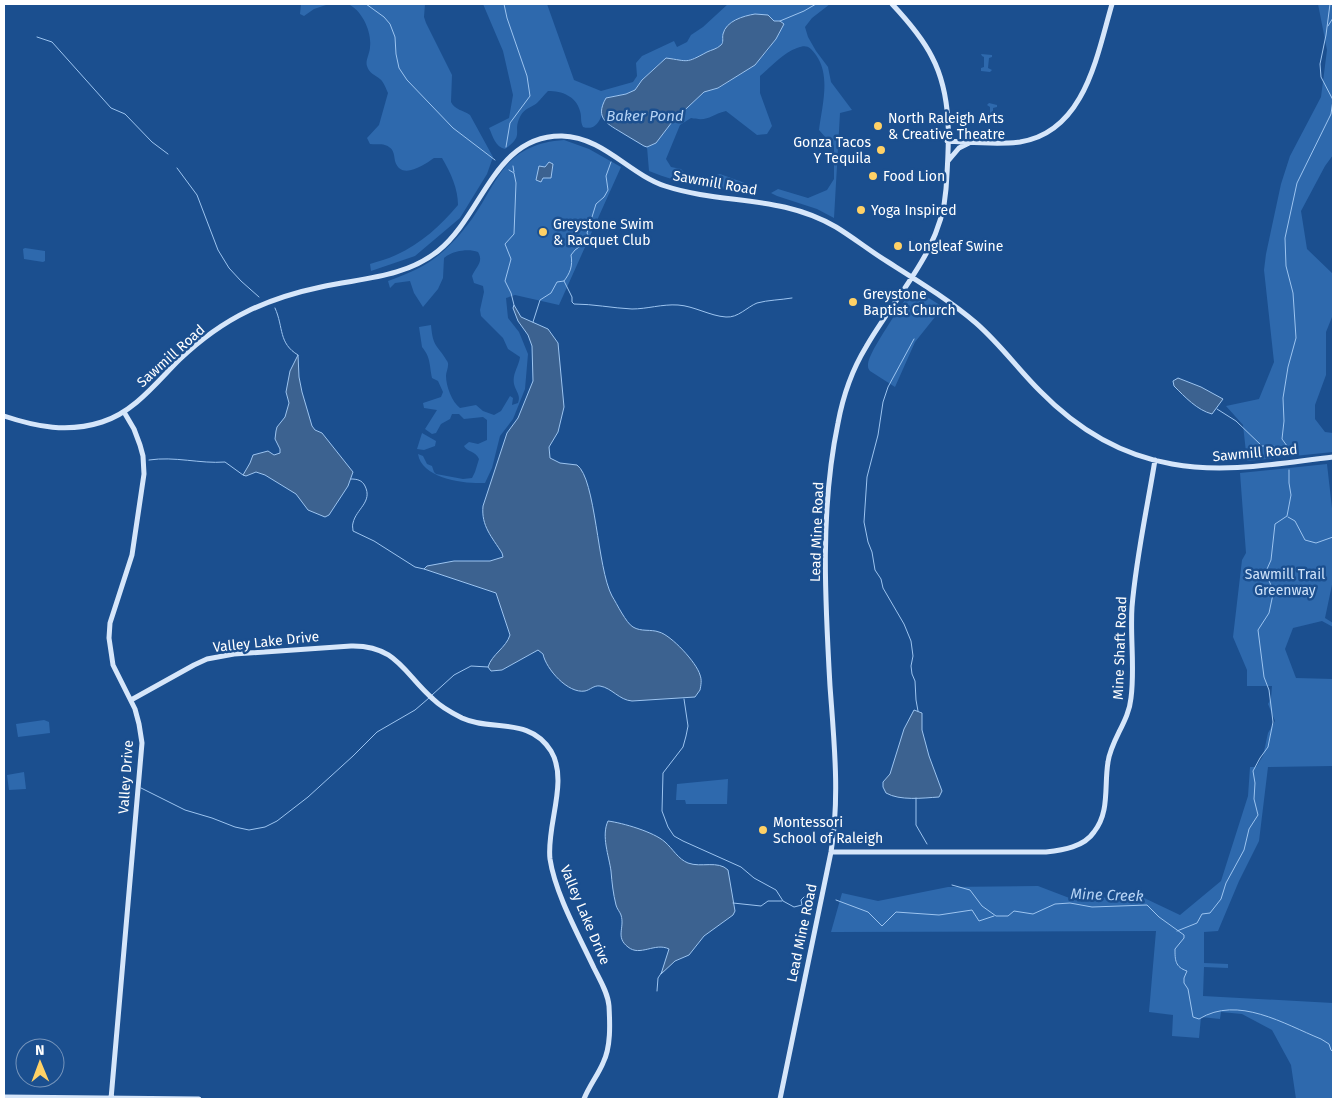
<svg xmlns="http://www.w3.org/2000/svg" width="1337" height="1103" font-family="'Fira Sans',sans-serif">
  <rect width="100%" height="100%" fill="#1b4f8f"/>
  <path fill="#2e69ad" d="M301,4H329L314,9L304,16L300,14Z
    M348,4H425L424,17L426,23L452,75L451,102C455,110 463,110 470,115L493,157L487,174L460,218L415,256L371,271L370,264C378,261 388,259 396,255C421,244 441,225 458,205C458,189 451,173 442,158H434C424,165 401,181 395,161C394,155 394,150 389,147C384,143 376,145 370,144L367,138L379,125L388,93C386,89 384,82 380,79C375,75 369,73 367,66C365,61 370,53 370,47C372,32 362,10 348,4Z
    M483,4H547L574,80L601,91L633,82L637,76L636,63L642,56L674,41L677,47L687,42L691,35L703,27L728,4H830L812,18L805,27L808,37L816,51L828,67L831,82L852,110L840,113L834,218L817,209L777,196L771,193L778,189L808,198L827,190L834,179V147L819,130C822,106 831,76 816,55C810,47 807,44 797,48C783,53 771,67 760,76V93L772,126L767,134L757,135L726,111C710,115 709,122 691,118L680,125L666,159L671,167L681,169L692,182L705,181L710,177L720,174L753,186L752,192C716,188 682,185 649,171L647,147L656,143L672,122L704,92L719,88L755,65L769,49L780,32L770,17L723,33V41L720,46L693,60L680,61L673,59L661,62L642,80L635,90L626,94L610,97L604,102C603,114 599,132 583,127C580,121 582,117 580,111C576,96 562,91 548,91C544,95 541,99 537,103C532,107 524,109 521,115C511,133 526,134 505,149C495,147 493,136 489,128L509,118L513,95L503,51Z
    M1318,4H1333V155L1325,166L1301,211L1307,249L1333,274L1332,317L1326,332V375L1315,405V419L1325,432L1333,433V452L1247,461L1243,425L1226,406L1259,399L1274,362L1264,270L1266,254L1281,184L1290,156L1321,97L1327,50Z
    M981,54L992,55V57L989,58L988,68L992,70L990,72L981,71V68L984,67V57L982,56Z
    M989,103L997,105V107L993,108V118L996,119V121L989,122L987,120V118L990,117V107L987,105Z
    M564,140L589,149L621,167L559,305L515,295L506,298L508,318L519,332L528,354L525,389L513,419L500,436L492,468L485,483C465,484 422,479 418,454L423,456L427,464L432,466L434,472L436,474L463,479L472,478L475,472L479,459C476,451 467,452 464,446L469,442L478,444L487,440V420L483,417L464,419L459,414H452L450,419L441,424L436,433L432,434L425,429L437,410L424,408L423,403L441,397L443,392L438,381L432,378C429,364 431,358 422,347L419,327L431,325C433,348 437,344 447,361C450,365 446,371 446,376C446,386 452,402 460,408L476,405L483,411L494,415L501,411L510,396L513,398L512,405L518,403C521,395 516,392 514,384C512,374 519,366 520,357L508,349L503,338L481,316L480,310L484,292L483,286L474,283L472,276C476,267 484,262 478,252C468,248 452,251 444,258L443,278L438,289L423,307L414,293L410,281L395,283L390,288L388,281C421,269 438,260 461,233C498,191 496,145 564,140Z
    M25,248L45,251V261L43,262L24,259L23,249Z
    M916,290L943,307L915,342L895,387L870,371C868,368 868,368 868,364C869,351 902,305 911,291Z
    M422,433L436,441L435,446L424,450L417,449Z
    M1327,464L1333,517V580L1325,618L1333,623V627L1322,621L1293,628L1285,649L1296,678L1333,679V801H1332V766L1268,767L1259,841L1239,881L1218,931L1204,932V963L1228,964V968L1204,967L1203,996L1333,1003V1099H1296L1291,1065L1272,1030L1242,1014L1221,1012L1220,1019L1201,1017L1199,1038L1172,1036L1173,1015L1149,1012L1156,931L831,932L842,893L878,901L948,887L1038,886L1072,899L1140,896L1180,915L1221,881L1248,796L1250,767H1256L1263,756L1268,733L1275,721L1268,704L1271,698L1272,686H1247V670L1233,637L1242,560L1246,553L1240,473Z
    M44,720L49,722L50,733L18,737L16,724Z
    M24,772L26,789L9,790L7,775Z
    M728,779L727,804H686L685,800H676L677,784Z"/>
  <path fill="#3c6290" stroke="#9cc4f0" d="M755,14L768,15L774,21H780L784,24L776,39L755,65L718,88L704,92L672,122L656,143L647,147L644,146C637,142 631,138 624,134C608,124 594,119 606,98L626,94L635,90L642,80L666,58C689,61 685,64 707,52C711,50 717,49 721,45C724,42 722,38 723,34C726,21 743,16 755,14Z
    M549,162L553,164L551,178H543L541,182L536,180L539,166L545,167Z
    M514,305L521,317L548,329L558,343L564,407L558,432L549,447L550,458L560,463L577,465C596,479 597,568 612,596C617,604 626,623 633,627C641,632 651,629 659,632C671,635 697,663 700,675C702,680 701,685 700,690L695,697L632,701C619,700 612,688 600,686C594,685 590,690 585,691C568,694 546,669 543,654L538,650L502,670L491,671L488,667C492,654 506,648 510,635L496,593L424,569L427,566L454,561H490L503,557L502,553C492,537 481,526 483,506L507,433L518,418L533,381L532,346L528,335L518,321L513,308Z
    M298,355L299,377L302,392L312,426L315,430L322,433L353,472L348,486L329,515L325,517L308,510L296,494L265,475L256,472L246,476L243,475L250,463L253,455L268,451L274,455L280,453V449L275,439L276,431L277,427L285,417L289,403L286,392L290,371Z
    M1178,378L1201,387L1223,399L1212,414C1197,410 1185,397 1174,386L1173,381Z
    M914,710L922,713V730L929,756L942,791L939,797C923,798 900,801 886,793L883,787V782L890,774L904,729Z
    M608,821C623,823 654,832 665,842C673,849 678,859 688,863C701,868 718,860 728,870L735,911L733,915L704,936L689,955L675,961L661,974L669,949C655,942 640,957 628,947C615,937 625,928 621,915C620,912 617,909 616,905C613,893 612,883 611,871C609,856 601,836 608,821Z"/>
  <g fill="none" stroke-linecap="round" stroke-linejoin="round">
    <path stroke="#9cc4f0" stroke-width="1" d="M366,4L384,17L390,24L395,37L396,54L399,68L407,80L453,128L495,160
      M504,4L507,18L527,76L530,96L510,123L506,147
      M780,21L804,11L816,4
      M1328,26L1333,18
      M37,37L52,42L111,108L125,114L152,142L168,154
      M513,166L514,172
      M177,168L197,195L218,250L229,268L241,281L259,297
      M509,170L514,173L516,183L514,234L505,244L511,259L505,281L511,293L514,305
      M564,281L572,297V302L574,304C593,304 612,308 632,309C647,309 662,304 678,305C694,306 710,316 726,317C738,318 747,307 757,303C768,300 780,300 792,298
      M275,308C284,328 278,343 298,355
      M533,322L540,300L551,293L557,282L564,281C570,273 573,266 571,255L575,250L590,239L587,233L596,204L604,197L608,190L606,176L611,162
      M914,339L888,387L883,402L878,435L867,477L864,522L868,542L872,552L875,570L881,579L883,588L904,624L911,641L913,656L911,666L912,674L915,681L916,700L918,711
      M1217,409L1236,421L1262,446H1272L1289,449
      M1290,453V450L1282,439L1284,421L1283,398L1288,367L1296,338L1293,293L1286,266L1285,238L1297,183L1331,114L1333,100L1321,77L1320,64L1326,35L1330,4
      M149,460C175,456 200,464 225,462L243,475
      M351,479C357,479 362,480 365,486C373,502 356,509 353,523C352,526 353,528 353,531L374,541L415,567L424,569
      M1288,517L1295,521L1305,540L1316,543L1333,537
      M432,695L454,675L471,666L488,667
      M684,699L688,726L686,736L683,747L663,773L662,811L668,827L674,836L683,841L741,867L754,878L776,890L783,901L794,907L802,905L801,900L805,896L813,897
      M141,788L185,810L212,818L235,827L249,830L265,827L277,821L308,797L353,756L377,732L415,710L429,698
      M916,798V825L927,844
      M952,885L970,890L982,906L996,916H1008L1014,911L1033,914L1055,904L1070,903L1092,907L1147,905L1159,917L1184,935V938L1175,949C1175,960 1175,967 1187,971L1184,978V983L1188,989L1193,1017L1199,1019C1238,995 1284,1024 1321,1039L1329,1044L1331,1050L1333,1052
      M836,900L868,912L882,926L896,912L939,915L972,910L979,921L994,916
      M733,903L761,906L768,901H782
      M1177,931L1197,923L1202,914L1210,913L1221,899L1226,883L1244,850L1249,829L1258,815L1254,799L1255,783L1253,771L1260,758L1268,747L1273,722L1269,690L1264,677L1258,630L1269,613L1273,594L1272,587L1267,577V569L1271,560L1275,524L1287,516L1291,495L1289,483V470
      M657,991L658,978L662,972"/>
    <path stroke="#d6e6fa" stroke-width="5" d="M947,141C971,142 996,145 1020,142C1085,132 1097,55 1112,4
      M948,161L959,148L969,143
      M4,416C37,427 68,433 102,422C134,412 156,383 179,360C199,341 223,323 248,311C271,300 297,292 321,287C362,278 404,278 438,251C483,215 494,135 562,136C603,137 629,174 665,186C723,205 779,194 836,227C854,238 870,251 888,262C918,281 949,300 976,323C1000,344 1018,369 1040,391C1076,428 1120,455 1172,464C1226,474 1280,463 1333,457
      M131,700L194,665L207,659L234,654L351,646C397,645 404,674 433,699C441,707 452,713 462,718C492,732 529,716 551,751C569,781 546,826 550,859C555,893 579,936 594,968C600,980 608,993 609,1006C610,1024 611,1047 603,1063C598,1075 589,1086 584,1099
      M831,852H1046C1063,850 1084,847 1094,832C1110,812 1104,786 1108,762C1111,740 1129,721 1131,698C1135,668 1130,637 1132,607C1136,558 1147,509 1155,460
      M4,1097L199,1099
      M111,1099L142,743L139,724L135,709L113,665L109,638L110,623L132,555L144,474L143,456L140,445L134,429L124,412
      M780,1099L831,852C840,797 834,741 830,686C825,599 820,509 838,423C843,396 852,370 866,347C895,296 942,251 946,189C949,146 953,97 932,57C922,37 907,20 892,4"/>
  </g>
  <g fill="#ffd166" stroke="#1b4f8f" stroke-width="2">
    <circle cx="878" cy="126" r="5"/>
    <circle cx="881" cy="150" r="5"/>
    <circle cx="873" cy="176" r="5"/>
    <circle cx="861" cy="210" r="5"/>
    <circle cx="543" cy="232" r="5"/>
    <circle cx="898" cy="246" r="5"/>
    <circle cx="853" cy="302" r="5"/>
    <circle cx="763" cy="830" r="5"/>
  </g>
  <g text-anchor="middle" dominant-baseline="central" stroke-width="5" stroke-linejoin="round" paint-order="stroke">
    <g font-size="14" fill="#fff" stroke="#1b4f8f" text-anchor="start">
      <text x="888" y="118">North Raleigh Arts<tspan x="888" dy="16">&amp; Creative Theatre</tspan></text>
      <text x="871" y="142" text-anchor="end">Gonza Tacos<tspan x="871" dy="16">Y Tequila</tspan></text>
      <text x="883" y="176">Food Lion</text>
      <text x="871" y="210">Yoga Inspired</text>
      <text x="553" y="224">Greystone Swim<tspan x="553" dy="16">&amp; Racquet Club</tspan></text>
      <text x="908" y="246">Longleaf Swine</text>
      <text x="863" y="294">Greystone<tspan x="863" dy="16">Baptist Church</tspan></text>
      <text x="773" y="822">Montessori<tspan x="773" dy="16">School of Raleigh</tspan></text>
    </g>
    <g font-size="14" fill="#fff" stroke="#1b4f8f">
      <text transform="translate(715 183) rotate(10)">Sawmill Road</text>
      <text transform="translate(171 356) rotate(-42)">Sawmill Road</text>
      <text transform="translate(1255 453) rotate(-5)">Sawmill Road</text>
      <text transform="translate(817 532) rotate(-88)">Lead Mine Road</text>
      <text transform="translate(266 642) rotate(-6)">Valley Lake Drive</text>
      <text transform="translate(1120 648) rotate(-88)">Mine Shaft Road</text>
      <text transform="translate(126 777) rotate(-86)">Valley Drive</text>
      <text transform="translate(585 915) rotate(67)">Valley Lake Drive</text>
      <text transform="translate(802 933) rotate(-78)">Lead Mine Road</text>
    </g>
    <g font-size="14" fill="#cfe3fa" stroke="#1b4f8f">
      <text x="1285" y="574">Sawmill Trail<tspan x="1285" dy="16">Greenway</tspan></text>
    </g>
    <g font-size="15" font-style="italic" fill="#b5d3f5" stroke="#1b4f8f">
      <text x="645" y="116">Baker Pond</text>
      <text transform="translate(1107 895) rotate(2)">Mine Creek</text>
    </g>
  </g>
  <rect width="1337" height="1103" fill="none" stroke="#ffffff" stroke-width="10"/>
  <g transform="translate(40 1063) rotate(359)"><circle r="24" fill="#1b4f8f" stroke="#7695bc"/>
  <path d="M0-4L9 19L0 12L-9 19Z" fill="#ffd166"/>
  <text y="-8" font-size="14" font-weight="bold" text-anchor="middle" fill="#ffffff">N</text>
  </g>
</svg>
